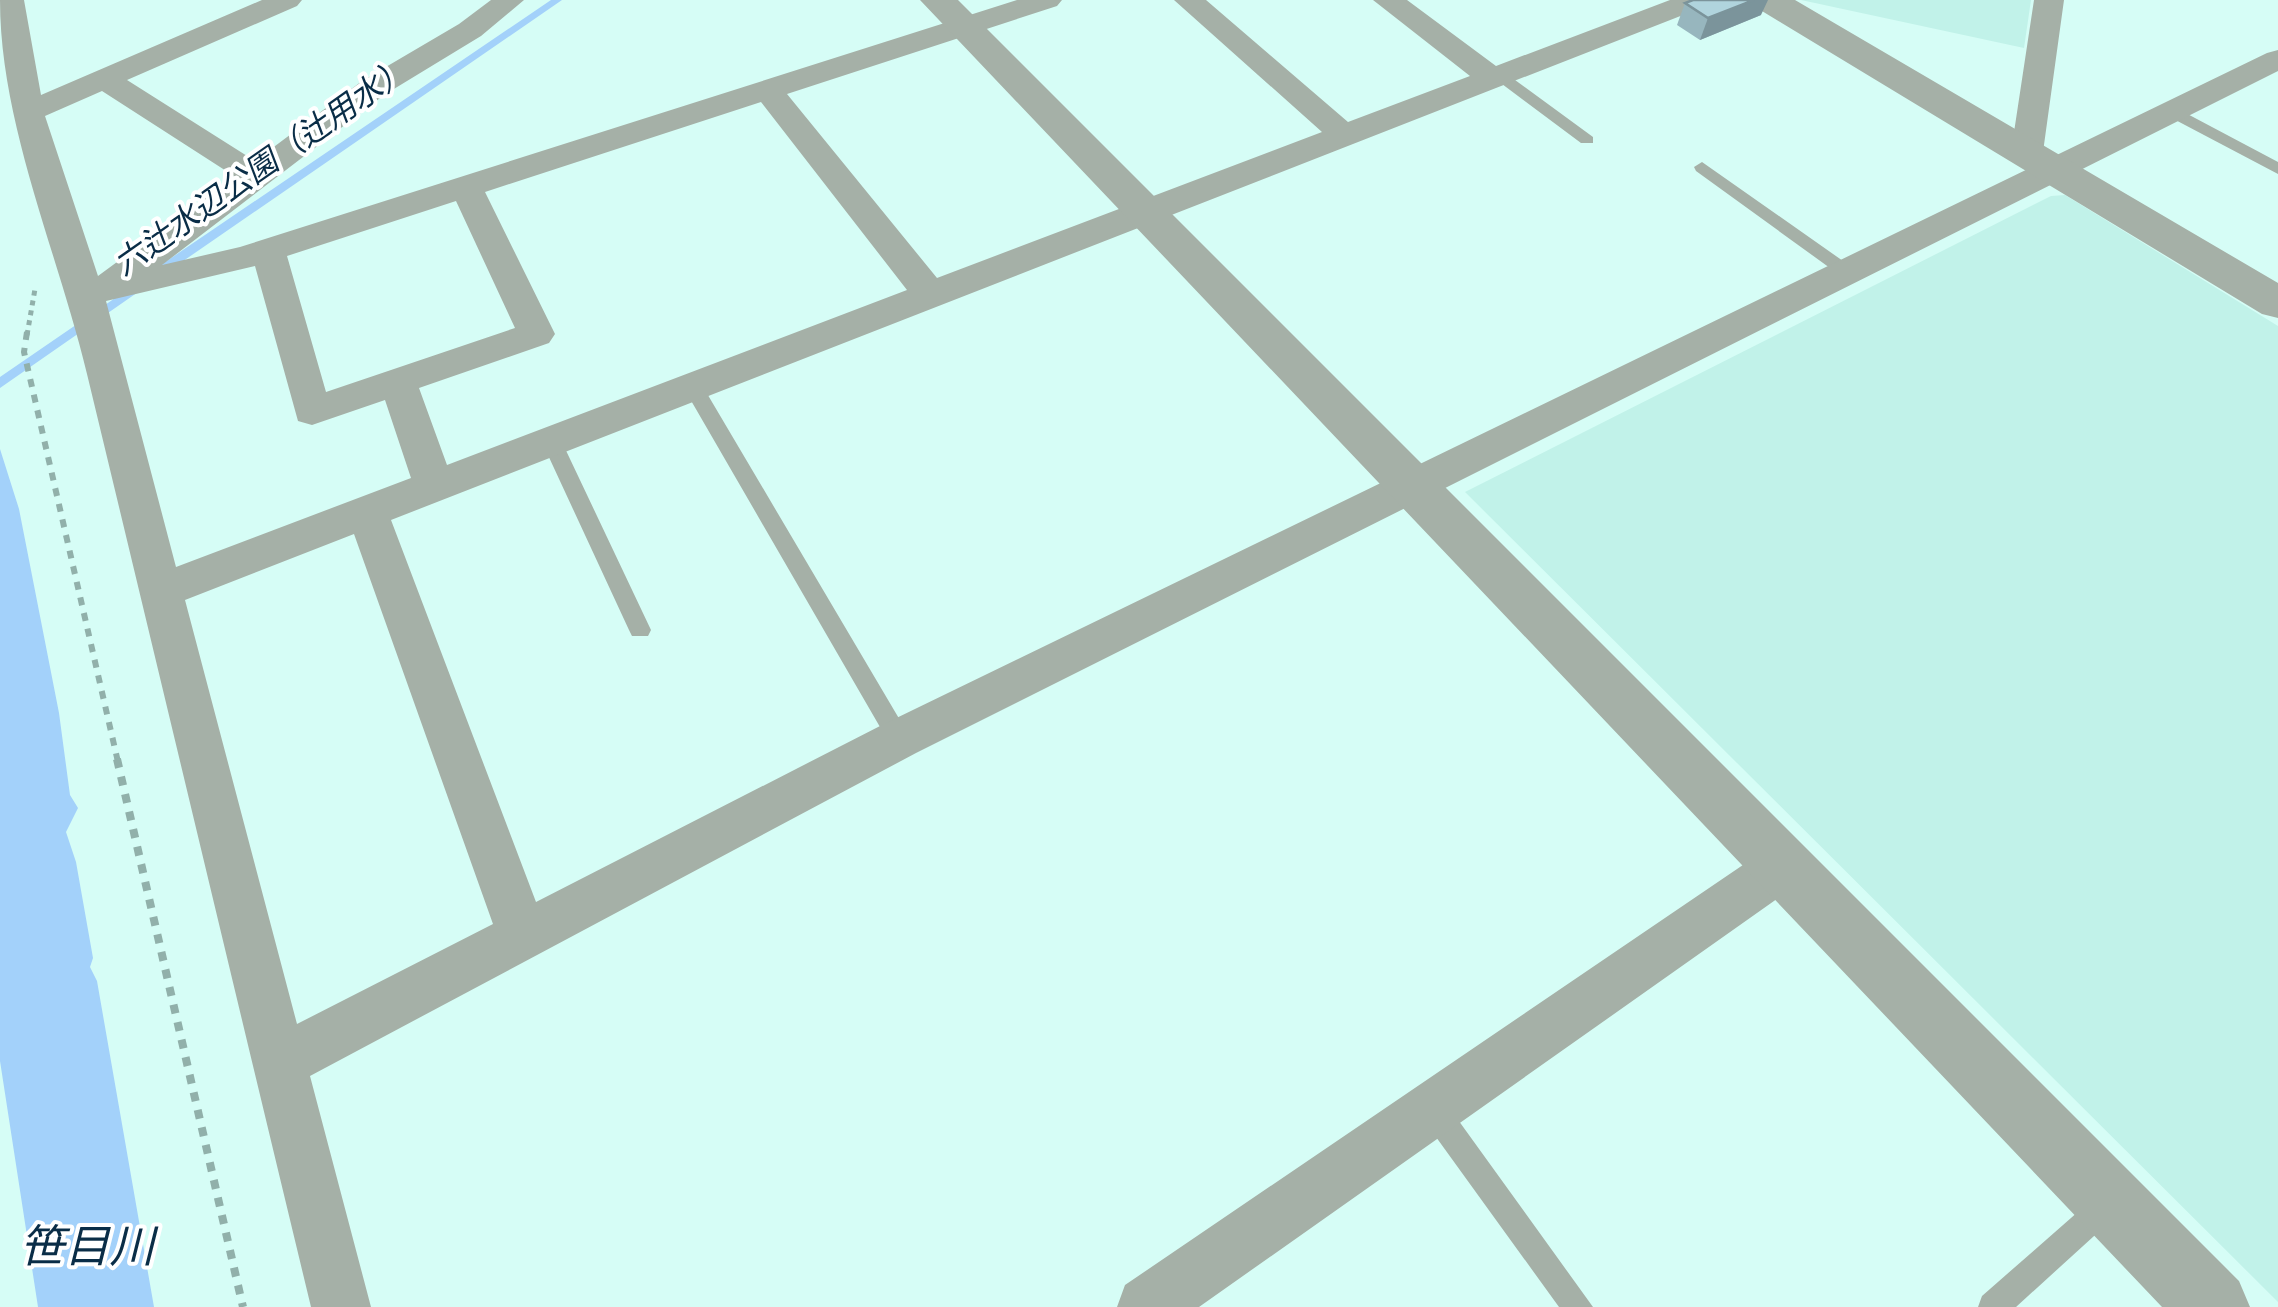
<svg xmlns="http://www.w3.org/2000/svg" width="2278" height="1307" font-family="Overpass,'Noto Sans JP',sans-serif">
  <rect width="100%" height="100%" fill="#d6fdf6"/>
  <path fill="#c1f2e9" d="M1801,0H2031L2024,48Z
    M2065,195L2278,326V1302L1465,492L2051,196Z"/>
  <path fill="#a3d1fa" d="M0,449L19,509L59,713L70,795L78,808L66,832L76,862L93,958L90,967L97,981L154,1307H38L0,1061Z"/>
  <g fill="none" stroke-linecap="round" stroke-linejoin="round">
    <path fill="#a3d1fa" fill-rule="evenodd" d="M551,0H562L160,277H152V271Z
      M137,283L141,284V290L0,388V377Z"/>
    <path stroke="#91b0aa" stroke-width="5" stroke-dasharray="5 5" stroke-linecap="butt" d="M27,335L35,289"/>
    <path stroke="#91b0aa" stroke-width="6" stroke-dasharray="8 8" stroke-linecap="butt" d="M27,332L24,352L118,762"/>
    <path stroke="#91b0aa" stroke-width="8" stroke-dasharray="9 9" stroke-linecap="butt" d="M117,759L243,1307"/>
    <path fill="#a5b0a7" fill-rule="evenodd" d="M1494,72H1504L1593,137V143H1581L1494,78Z
      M2166,109H2178L2278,162V174L2166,115Z
      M1702,162L1853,268V276H1841L1696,171L1694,167Z
      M692,378L699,380L907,732L911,739L907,746L899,749L891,746L682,385Z
      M551,433L561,440L651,630L648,636H632L629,630L541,440Z
      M1433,1095L1443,1099L1593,1307H1559L1423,1119L1419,1109L1423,1099Z
      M2106,1191L2116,1196L2121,1206L2116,1216L2016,1307H1978L1982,1296L2096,1196Z"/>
    <path fill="#a5b0a7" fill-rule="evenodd" d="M0,0H24L41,95L262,0H302L297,6L127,80L255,161L362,81L459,24L491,0H524L481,36L384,95L162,265L240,247L1017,0H1062L1057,6L787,94L937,278L1322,132L1174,0H1206L1348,122L1470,76L1373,0H1407L1496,66L1670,0H1711L1706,6L391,520L536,902L882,725L2267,53L2278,50V71L916,753L310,1076L371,1307H311C236,996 162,685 87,374C58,253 0,124 0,0ZM102,91L234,176L98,276L45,116ZM761,102L907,290L447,465L419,388L549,343L555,334L485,192ZM456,201L515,328L326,392L287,256ZM255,266L298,421L312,425L385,400L411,478L176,567L106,301ZM354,534L493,924L297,1024L185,600Z
      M2034,0H2064L2043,152L2039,159H2015L2011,152Z
      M1783,843L1801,850L1808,866L1801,882L1199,1307H1117L1125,1285L1765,850Z"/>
    <path fill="#a5b0a7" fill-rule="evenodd" d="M920,0H958L2239,1281L2250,1307H2162Z
      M1752,0H1795L2278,283V318L2262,314L1757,8Z"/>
  </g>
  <path fill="#97b6be" d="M1685,3L1761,15L1700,40L1677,25Z"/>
  <path fill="#7b949b" d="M1754,0H1768L1761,15L1700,40L1708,18Z"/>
  <path fill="#b0d4dd" stroke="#7b949b" stroke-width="2.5" d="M1693,0H1754L1708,18L1685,3Z"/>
  <g text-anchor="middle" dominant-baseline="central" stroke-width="8" stroke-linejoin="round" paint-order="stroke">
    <g font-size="32" font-style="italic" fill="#0a2d47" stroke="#fff">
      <text transform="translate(263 169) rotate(-35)">六辻水辺公園（辻用水）</text>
    </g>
    <g font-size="45" font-style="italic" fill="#0a2d47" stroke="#fff">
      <text x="87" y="1250">笹目川</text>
    </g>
  </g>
</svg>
